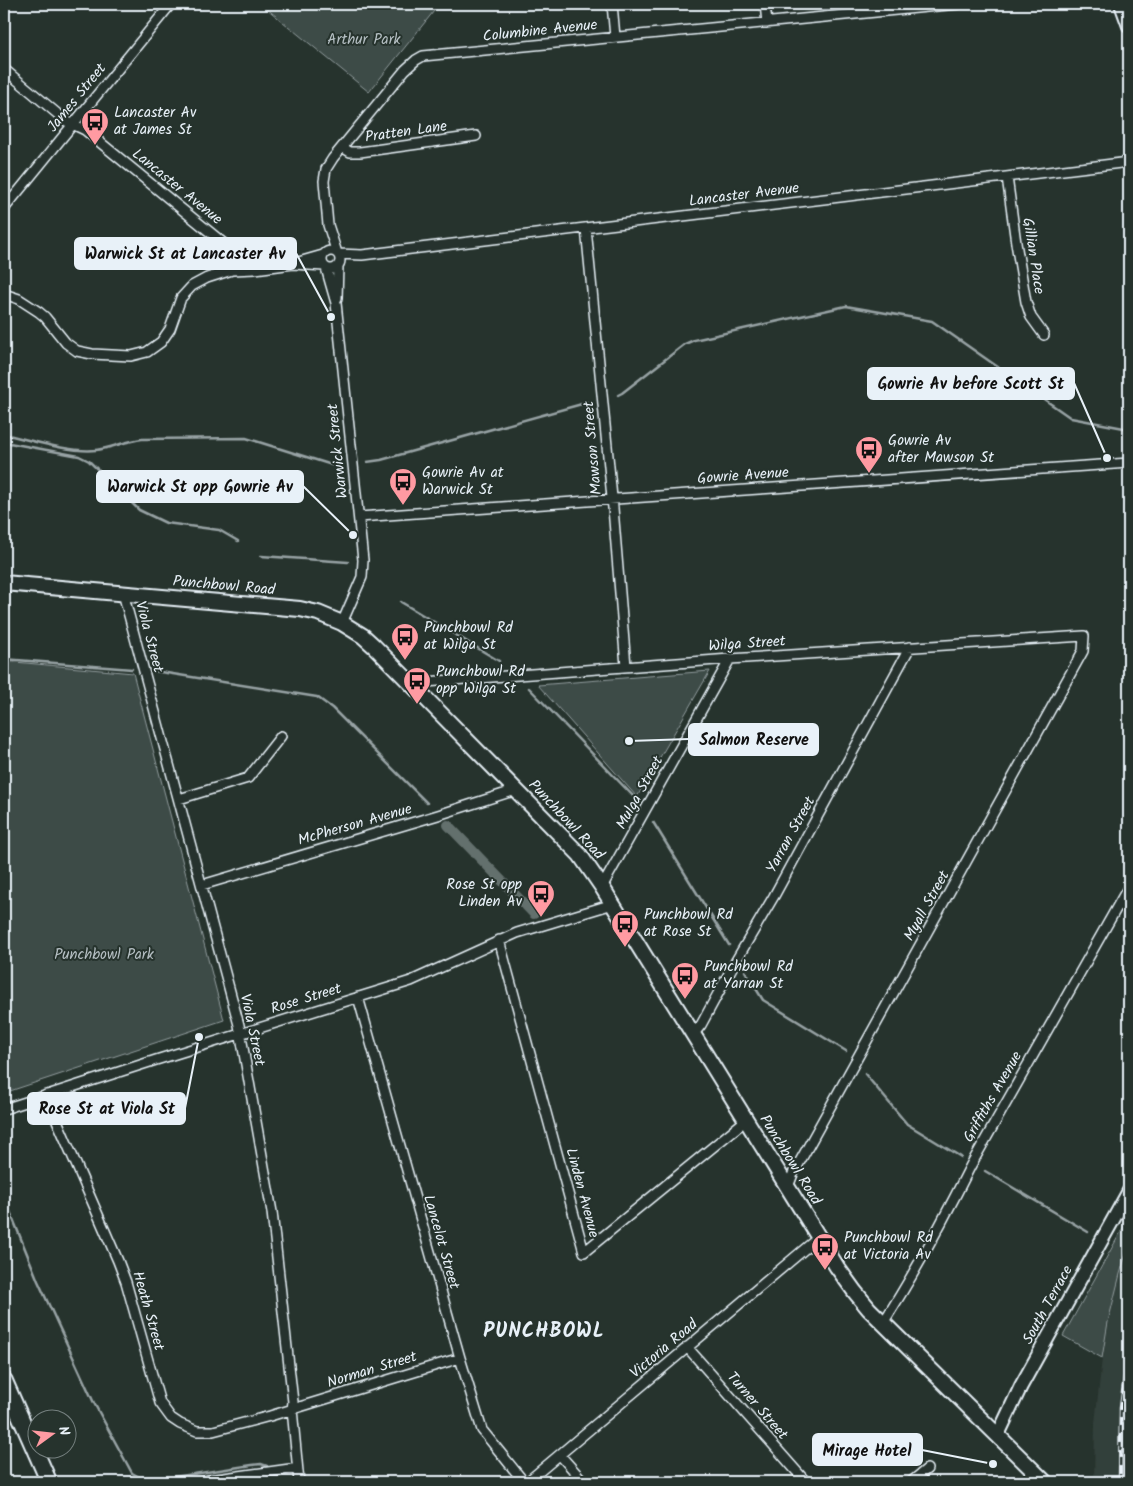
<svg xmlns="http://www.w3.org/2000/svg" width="1133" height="1486" font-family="Kalam,sans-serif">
  <rect width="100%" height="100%" fill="#26332d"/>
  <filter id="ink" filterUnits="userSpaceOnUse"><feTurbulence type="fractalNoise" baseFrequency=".02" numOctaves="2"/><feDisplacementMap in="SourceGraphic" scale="10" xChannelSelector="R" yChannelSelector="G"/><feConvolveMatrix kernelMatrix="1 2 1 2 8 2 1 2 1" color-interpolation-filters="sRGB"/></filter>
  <g filter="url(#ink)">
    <path fill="#333f3a" d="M1129,1244V1482H1094L1095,1423L1102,1358L1108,1322L1120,1274Z"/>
    <path fill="#3e4b47" stroke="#939ea0" d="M261,4H435L438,6L369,92Z
      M4,661L133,673L224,1020L4,1093Z
      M710,671L637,797L538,685Z
      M1129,1217V1244L1120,1274L1108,1322L1102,1358L1063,1336Z"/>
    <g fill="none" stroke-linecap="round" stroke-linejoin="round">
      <path stroke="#98a3a5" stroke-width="2.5" d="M618,395L622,393L685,344L694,340L846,306L932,321L1071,418L1129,429
        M4,434C30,440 71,453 96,450C111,448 126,441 142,439L246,438L332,465L339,464
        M4,442L79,456L89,461L139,510L166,523L219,530L238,541
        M367,462L381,460L589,402
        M261,556L348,562
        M401,602L499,661
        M4,659L132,669
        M154,671L317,697L332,708L427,803
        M529,688L635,798
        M653,822L729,945
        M745,971L763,1000L846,1051
        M865,1074L907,1124L961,1157
        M985,1171L1088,1232
        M4,1181L9,1209L38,1281L94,1403L132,1473L143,1479L155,1480L252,1465L261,1464L267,1466"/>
      <path stroke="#636f6d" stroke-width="10" d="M448,825L534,914"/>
      <defs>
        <path id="street" d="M612,4L615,37
          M765,4L767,23
          M4,69L66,121L85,130L255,269
          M342,147L350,152H360L476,136
          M1007,177L1016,243L1026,302L1031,317L1044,335
          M4,209L171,4
          M586,228L613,508L626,666
          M322 260a9 9 0 1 1 18 0a9 9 0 1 1-18 0Z
          M337,253L328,225L324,181L326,169L333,158L405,70L416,60L423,56L958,4
          M338,254L362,255L1129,162
          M295,263L323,255
          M326,268L336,303L363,560L362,577L342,623
          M4,294L19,299L39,312L45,317L66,343L77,351L92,354L131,356L147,352L161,342L170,329L181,298L192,286L207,278L232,270L255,269L293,264L324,266
          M337,298L338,266
          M359,517L1129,463
          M123,593L239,1025L272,1212L293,1402L292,1409L299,1482
          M412,683L730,659L1084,636L1083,651L793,1174L788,1187
          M179,799L248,778L281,736
          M202,885L438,815L516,790
          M602,887L730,659
          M499,940L584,1252L746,1120
          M358,997L460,1358L482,1430L524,1482
          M693,1035L701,1025L734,964L774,896L910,647
          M46,1095L118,1261L126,1282L160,1403L171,1418L180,1424L197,1431H213L270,1416L460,1358
          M4,1109L156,1060L411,981L517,933L613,904
          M883,1323C915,1273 944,1219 971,1165L1129,886
          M687,1347L806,1482
          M560,1455L584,1482
          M203,1482L209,1480L297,1468
          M527,1482L819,1237
          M911,1482L927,1469
          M1029,1482L1037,1475"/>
        <path id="secondary" d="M1121,4L1129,26
          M998,1435L1021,1386L1129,1191"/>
        <path id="primary" d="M4,583L300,609L318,613L342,623L363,636L374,646L580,855L602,887L837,1267L855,1292L869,1309L1045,1482"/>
        <path id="highway" d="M4,1380L49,1482"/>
      </defs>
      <use href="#street" stroke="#e8f1f8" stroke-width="12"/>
      <use href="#secondary" stroke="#e8f1f8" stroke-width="16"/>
      <use href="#primary" stroke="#e8f1f8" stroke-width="18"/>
      <use href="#highway" stroke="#e8f1f8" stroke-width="19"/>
      <use href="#street" stroke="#26332d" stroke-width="9"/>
      <use href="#secondary" stroke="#26332d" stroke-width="12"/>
      <use href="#primary" stroke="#26332d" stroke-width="14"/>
      <use href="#highway" stroke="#26332d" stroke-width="15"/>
      <defs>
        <path id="rail" d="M1120,1482L1121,1408L1129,1347"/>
      </defs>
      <use href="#rail" stroke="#e8f1f8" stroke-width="4.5"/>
      <use href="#rail" stroke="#26332d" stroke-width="2.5" stroke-dasharray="8" stroke-linecap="butt"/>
    </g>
  </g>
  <defs>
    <symbol id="bus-pin" viewBox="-11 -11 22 30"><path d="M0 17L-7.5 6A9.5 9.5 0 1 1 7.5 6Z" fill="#ff9aa2" stroke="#26332d"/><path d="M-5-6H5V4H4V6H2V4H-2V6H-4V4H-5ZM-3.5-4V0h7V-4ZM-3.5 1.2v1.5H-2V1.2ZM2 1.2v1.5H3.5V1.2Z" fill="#111"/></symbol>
  </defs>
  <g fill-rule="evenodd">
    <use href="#bus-pin" x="79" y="106" width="32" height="43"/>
    <use href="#bus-pin" x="853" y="434" width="32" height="43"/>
    <use href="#bus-pin" x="387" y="466" width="32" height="43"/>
    <use href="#bus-pin" x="389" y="621" width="32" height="43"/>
    <use href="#bus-pin" x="401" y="665" width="32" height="43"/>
    <use href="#bus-pin" x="525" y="878" width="32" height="43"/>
    <use href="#bus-pin" x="609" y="908" width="32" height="43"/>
    <use href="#bus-pin" x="669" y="960" width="32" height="43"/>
    <use href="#bus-pin" x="809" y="1231" width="32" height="43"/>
  </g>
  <g text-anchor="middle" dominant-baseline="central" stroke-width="4" stroke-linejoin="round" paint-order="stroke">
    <g font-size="15" fill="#e8f1f8" stroke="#26332d">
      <text transform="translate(540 31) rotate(-6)">Columbine Avenue</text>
      <text transform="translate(77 98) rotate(-51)">James Street</text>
      <text transform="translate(406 132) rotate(-8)">Pratten Lane</text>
      <text transform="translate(177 187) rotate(39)">Lancaster Avenue</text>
      <text transform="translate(744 195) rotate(-7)">Lancaster Avenue</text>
      <text transform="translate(1033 256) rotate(81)">Gillian Place</text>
      <text transform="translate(593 448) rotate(-95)">Mawson Street</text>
      <text transform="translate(338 451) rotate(-96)">Warwick Street</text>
      <text transform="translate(743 476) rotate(-4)">Gowrie Avenue</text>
      <text transform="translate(224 586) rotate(5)">Punchbowl Road</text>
      <text transform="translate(149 637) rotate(75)">Viola Street</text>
      <text transform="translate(747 644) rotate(-4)">Wilga Street</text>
      <text transform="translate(640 793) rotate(-61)">Mulga Street</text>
      <text transform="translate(566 820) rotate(47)">Punchbowl Road</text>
      <text transform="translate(355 825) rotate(-16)">McPherson Avenue</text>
      <text transform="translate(791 835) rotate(-61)">Yarran Street</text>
      <text transform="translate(927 906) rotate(-61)">Myall Street</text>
      <text transform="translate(306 999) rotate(-17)">Rose Street</text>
      <text transform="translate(252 1030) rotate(78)">Viola Street</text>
      <text transform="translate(993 1097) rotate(-60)">Griffiths Avenue</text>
      <text transform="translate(790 1160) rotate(58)">Punchbowl Road</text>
      <text transform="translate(582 1193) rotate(75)">Linden Avenue</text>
      <text transform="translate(441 1242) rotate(74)">Lancelot Street</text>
      <text transform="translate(1048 1305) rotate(-61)">South Terrace</text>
      <text transform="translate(148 1311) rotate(74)">Heath Street</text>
      <text transform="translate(664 1349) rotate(-40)">Victoria Road</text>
      <text transform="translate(372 1370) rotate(-17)">Norman Street</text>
      <text transform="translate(757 1406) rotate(49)">Turner Street</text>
    </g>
    <g font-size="15" fill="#b5bfc3" stroke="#26332d">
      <text x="364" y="40">Arthur Park</text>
      <text x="104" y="955">Punchbowl Park</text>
    </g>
    <g font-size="15" fill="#e8f1f8" stroke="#26332d" text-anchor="start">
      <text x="114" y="113">Lancaster Av<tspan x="114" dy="17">at James St</tspan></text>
      <text x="888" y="441">Gowrie Av<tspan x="888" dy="17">after Mawson St</tspan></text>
      <text x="422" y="473">Gowrie Av at<tspan x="422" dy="17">Warwick St</tspan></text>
      <text x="424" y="628">Punchbowl Rd<tspan x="424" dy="17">at Wilga St</tspan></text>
      <text x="436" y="672">Punchbowl Rd<tspan x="436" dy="17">opp Wilga St</tspan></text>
      <text x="522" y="885" text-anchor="end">Rose St opp<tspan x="522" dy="17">Linden Av</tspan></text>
      <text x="644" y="915">Punchbowl Rd<tspan x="644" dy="17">at Rose St</tspan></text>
      <text x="704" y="967">Punchbowl Rd<tspan x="704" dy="17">at Yarran St</tspan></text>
      <text x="844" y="1238">Punchbowl Rd<tspan x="844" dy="17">at Victoria Av</tspan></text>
    </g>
    <g font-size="20" font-weight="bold" letter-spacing="1" fill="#e8f1f8" stroke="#26332d">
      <text x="544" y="1332">PUNCHBOWL</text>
    </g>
  </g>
  <path fill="none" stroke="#e8f1f8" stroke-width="2" d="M331 317L296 253M1107 458L1074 383M353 535L303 486M629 741L689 739M199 1037L185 1108M993 1464L922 1450"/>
  <g fill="#e8f1f8" stroke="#26332d" stroke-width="2">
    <circle cx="331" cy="317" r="5"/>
    <circle cx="1107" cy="458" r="5"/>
    <circle cx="353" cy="535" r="5"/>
    <circle cx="629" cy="741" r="5"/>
    <circle cx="199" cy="1037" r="5"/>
    <circle cx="993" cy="1464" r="5"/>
  </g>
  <g fill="#e8f1f8" stroke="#e8f1f8" stroke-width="2">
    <rect x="75" y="238" width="221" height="31" rx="5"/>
    <rect x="868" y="368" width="206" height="31" rx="5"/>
    <rect x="97" y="471" width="206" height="31" rx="5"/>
    <rect x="689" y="724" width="129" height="31" rx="5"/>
    <rect x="28" y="1093" width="157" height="31" rx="5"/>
    <rect x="813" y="1434" width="109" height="31" rx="5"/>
  </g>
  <g font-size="16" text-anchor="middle" font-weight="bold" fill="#111">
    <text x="185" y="259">Warwick St at Lancaster Av</text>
    <text x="971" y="389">Gowrie Av before Scott St</text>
    <text x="200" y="492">Warwick St opp Gowrie Av</text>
    <text x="754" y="745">Salmon Reserve</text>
    <text x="107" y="1114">Rose St at Viola St</text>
    <text x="867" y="1456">Mirage Hotel</text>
  </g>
  <rect width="1133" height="1486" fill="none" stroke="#26332d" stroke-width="20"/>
  <rect x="10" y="10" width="1113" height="1466" fill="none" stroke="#e8f1f8" stroke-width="2" filter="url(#ink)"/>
  <g transform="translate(52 1434) rotate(75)"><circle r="24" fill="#26332d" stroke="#747f7e"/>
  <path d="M0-4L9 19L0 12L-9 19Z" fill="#ff9aa2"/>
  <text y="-8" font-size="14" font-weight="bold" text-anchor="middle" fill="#e8f1f8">N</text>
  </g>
</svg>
